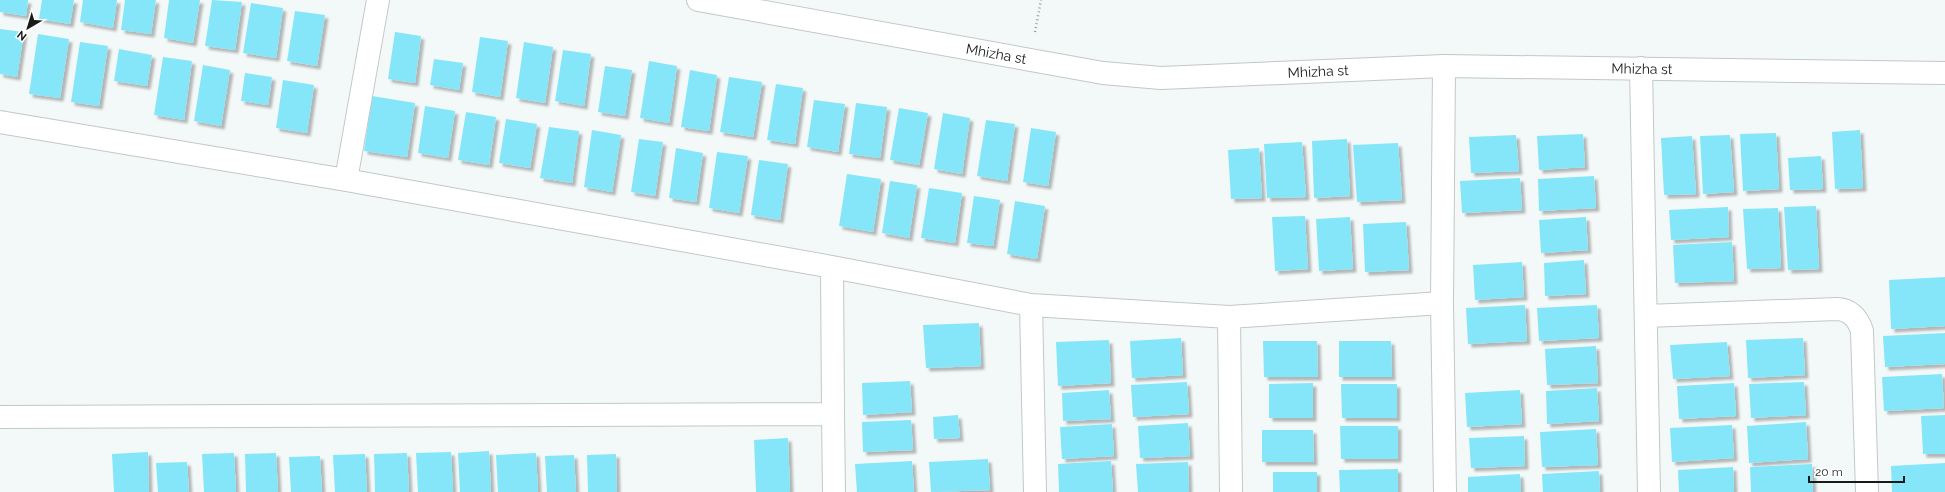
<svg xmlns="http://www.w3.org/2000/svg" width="1945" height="492" font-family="Raleway,sans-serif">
  <defs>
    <filter id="shadow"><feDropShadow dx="3.5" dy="3.5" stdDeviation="1" flood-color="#0004"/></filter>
  </defs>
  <rect width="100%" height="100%" fill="#f3f9f8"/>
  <path fill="#86e6f9" filter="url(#shadow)" d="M0,0H28L26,16L0,12Z
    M42,0H74L70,24L39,19Z
    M83,0H117L113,28L80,22Z
    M125,0H156L151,34L121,30Z
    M169,0H200L193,43L164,38Z
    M212,0L242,2L235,50L205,46Z
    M251,3L283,8L276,58L243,53Z
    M295,11L325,15L317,66L287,61Z
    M0,29L24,32L17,77L0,74Z
    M395,32L421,36L415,83L388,79Z
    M38,34L69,39L60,98L29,94Z
    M480,37L508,41L500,97L472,92Z
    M80,42L108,46L99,106L71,102Z
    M524,42L553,47L545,103L516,98Z
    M119,49L152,55L147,86L114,81Z
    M563,50L591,54L584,106L555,101Z
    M163,57L192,61L184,120L154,115Z
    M434,59L463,63L459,90L430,85Z
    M649,61L677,66L669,123L640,118Z
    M203,65L230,70L221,126L194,121Z
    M605,66L632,70L625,116L598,112Z
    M690,70L717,75L709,131L681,127Z
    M245,73L272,77L268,105L241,101Z
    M729,77L762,82L753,137L720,132Z
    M283,80L314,85L307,133L276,128Z
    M776,84L803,88L795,144L767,140Z
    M372,96L415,103L407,157L364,151Z
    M814,100L845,104L838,152L807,147Z
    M856,103L887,107L880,158L849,154Z
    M425,106L455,111L448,158L418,153Z
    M899,108L928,113L919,165L890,160Z
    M466,112L496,117L489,165L458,160Z
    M943,113L970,118L962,174L934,169Z
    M506,119L537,124L530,168L499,163Z
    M986,120L1015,124L1007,181L977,176Z
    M549,127L579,131L572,183L540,178Z
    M1031,128L1056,132L1048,186L1023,182Z
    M592,130L621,135L612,192L584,187Z
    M1860,130L1863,188L1835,189L1832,132Z
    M1776,133L1779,189L1743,191L1740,134Z
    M1583,134L1585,167L1539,170L1537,136Z
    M1516,135L1519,171L1471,173L1469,137Z
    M1730,135L1734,192L1703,194L1700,136Z
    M1692,136L1696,194L1664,195L1661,138Z
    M639,139L663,142L655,196L631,192Z
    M1347,139L1350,196L1314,198L1312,141Z
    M1302,142L1306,197L1267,198L1264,144Z
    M1398,143L1402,200L1357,202L1353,145Z
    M676,148L703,153L696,202L669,198Z
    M1259,148L1262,198L1231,199L1228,150Z
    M717,152L748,156L739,213L709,208Z
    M1821,156L1823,189L1790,190L1788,158Z
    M759,160L788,164L780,220L751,215Z
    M847,174L881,179L873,232L839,226Z
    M1594,176L1596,208L1539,211L1538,179Z
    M1520,178L1522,210L1462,213L1460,181Z
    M890,181L917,185L909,238L882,233Z
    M929,188L962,193L955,243L921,238Z
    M974,196L1000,200L993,246L967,243Z
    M1015,201L1045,206L1037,259L1007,254Z
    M1816,206L1819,269L1788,270L1784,207Z
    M1728,207L1729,237L1671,240L1669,210Z
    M1778,208L1781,268L1747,269L1743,209Z
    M1305,216L1308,269L1275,271L1272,217Z
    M1350,217L1353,269L1319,271L1316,219Z
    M1586,217L1588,250L1541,253L1539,220Z
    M1406,222L1409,270L1365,272L1363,224Z
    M1732,242L1734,281L1675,283L1673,245Z
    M1584,260L1586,294L1545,296L1544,263Z
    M1522,262L1524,297L1475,300L1473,265Z
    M1945,277V326L1891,329L1889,280Z
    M1525,305L1527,341L1468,344L1466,308Z
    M1597,305L1599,338L1539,341L1537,308Z
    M979,323L981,366L926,368L923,325Z
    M1945,333V364L1885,367L1883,336Z
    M1181,338L1183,375L1132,378L1130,341Z
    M1803,338L1805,375L1748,378L1746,340Z
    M1109,340L1111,383L1058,386L1056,342Z
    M1263,341H1317L1318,377H1264Z
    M1339,341H1391L1392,377H1339Z
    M1727,342L1730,376L1673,379L1670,345Z
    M1596,346L1598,383L1547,385L1545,349Z
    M1942,374L1944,408L1884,411L1882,377Z
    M910,381L912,412L863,415L862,383Z
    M1187,382L1189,414L1133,417L1131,385Z
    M1804,382L1806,415L1751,418L1749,384Z
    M1313,383V418H1269V384Z
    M1734,383L1736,416L1679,419L1677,386Z
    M1341,384H1397V418H1342Z
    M1597,388L1599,421L1547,424L1546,391Z
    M1109,390L1111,419L1063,421L1062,393Z
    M1520,390L1522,424L1467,427L1465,393Z
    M958,415L960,438L934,439L933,417Z
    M1945,415V454H1923L1921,416Z
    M911,420L913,450L863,452L862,422Z
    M1806,422L1808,459L1749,463L1747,426Z
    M1188,423L1190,456L1140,458L1138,426Z
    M1112,424L1114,456L1062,459L1060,427Z
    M1732,425L1734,458L1672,462L1670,428Z
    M1340,426H1398V459H1341Z
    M1596,429L1598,465L1542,467L1540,432Z
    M1262,430H1313L1314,462H1262Z
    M1524,436L1525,466L1471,468L1469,438Z
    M788,438L790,492H756L754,440Z
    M489,451L491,492H460L458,453Z
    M148,452L149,492H114L112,454Z
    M451,452L453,492H418L416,453Z
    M234,453L236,492H204L202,454Z
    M276,453L278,492H246L245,454Z
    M407,453L409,492H375L374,454Z
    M536,453L538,492H498L496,455Z
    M365,454L367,492H335L333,455Z
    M616,454L617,492H588L587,455Z
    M574,455L576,492H547L545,456Z
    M320,456L322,492H291L289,457Z
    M988,459L990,490L931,492L929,462Z
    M912,461L914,492H857L855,464Z
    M1111,461L1113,492H1059L1058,464Z
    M187,462L189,492H158L156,463Z
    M1188,462L1189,492H1138L1136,464Z
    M1945,463V492H1892L1891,466Z
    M1812,464L1813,492H1751L1750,467Z
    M1733,467L1734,492H1679L1678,470Z
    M1398,469V492H1340L1339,470Z
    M1599,471L1600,492H1543L1542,474Z
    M1273,472H1317V492H1273Z
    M1520,474L1521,492H1468V477Z"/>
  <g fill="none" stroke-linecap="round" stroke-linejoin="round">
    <defs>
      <path id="street" d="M1641,68L1649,492
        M0,122L346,180L832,267L1031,305L1229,317L1442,303L1444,66
        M346,180L378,0
        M1442,303L1445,492
        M1031,305L1035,492
        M1646,316L1836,309C1850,309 1858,318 1862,331L1867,492
        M1229,317L1231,492
        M833,414L834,492
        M0,417L833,414L832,267"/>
      <g id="secondary">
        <path id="s1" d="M698,0L1103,73L1161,78L1444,66L1945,73"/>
      </g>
    </defs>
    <use href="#street" stroke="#c2c8c7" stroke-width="24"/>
    <use href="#secondary" stroke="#c2c8c7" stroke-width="24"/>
    <path stroke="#989c9b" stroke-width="2.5" stroke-dasharray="1 3" stroke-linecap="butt" d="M1035,32L1041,0"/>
    <use href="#street" stroke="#fff" stroke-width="22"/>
    <use href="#secondary" stroke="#fff" stroke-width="22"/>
  </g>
  <g text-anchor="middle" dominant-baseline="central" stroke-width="3.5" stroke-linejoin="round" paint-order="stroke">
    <g font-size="14" fill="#181a1a" stroke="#fff">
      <text stroke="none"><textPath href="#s1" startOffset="303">Mhizha st</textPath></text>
      <text stroke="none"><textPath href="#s1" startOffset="951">Mhizha st</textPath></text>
      <text stroke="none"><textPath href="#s1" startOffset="627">Mhizha st</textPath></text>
    </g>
  </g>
  <g transform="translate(28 28) rotate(218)" stroke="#ffffff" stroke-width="3" paint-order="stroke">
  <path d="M0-3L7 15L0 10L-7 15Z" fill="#181a1a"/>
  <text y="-6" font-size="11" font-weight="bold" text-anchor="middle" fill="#181a1a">N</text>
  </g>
  <path d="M1809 476v6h95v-6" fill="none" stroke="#181a1a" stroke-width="2"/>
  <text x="1815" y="476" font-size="12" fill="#181a1a" stroke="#ffffff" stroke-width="3" paint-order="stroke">20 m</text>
</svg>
